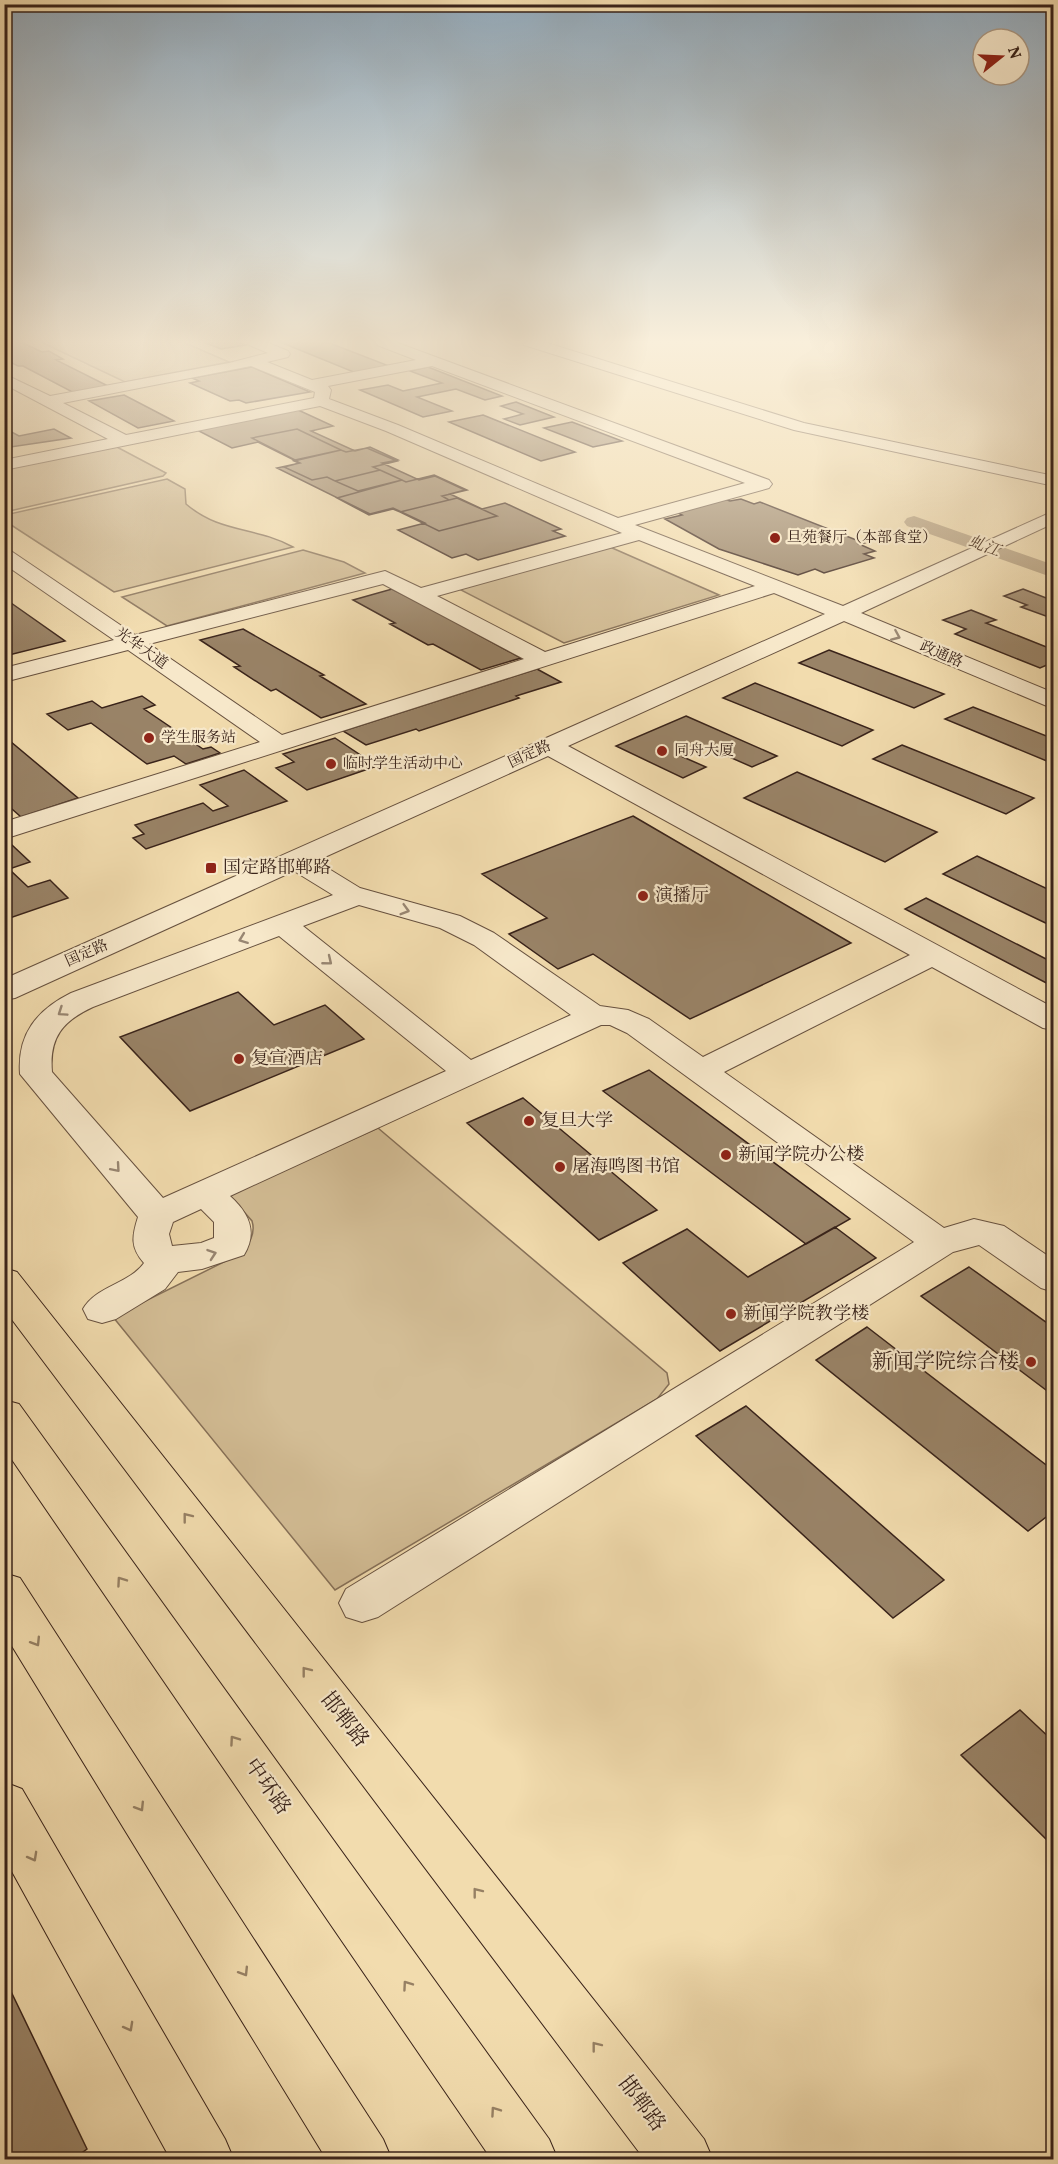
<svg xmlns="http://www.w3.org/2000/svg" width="1058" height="2164" font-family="Vollkorn,'Noto Serif SC',serif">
  <rect width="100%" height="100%" fill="#f2dcae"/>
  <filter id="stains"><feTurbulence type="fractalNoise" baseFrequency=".00333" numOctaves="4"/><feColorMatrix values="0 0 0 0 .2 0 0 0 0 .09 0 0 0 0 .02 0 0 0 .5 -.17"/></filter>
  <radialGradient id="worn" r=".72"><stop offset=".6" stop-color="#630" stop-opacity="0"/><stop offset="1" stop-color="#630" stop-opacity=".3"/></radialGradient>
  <path fill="#d3bd95" stroke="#867058" stroke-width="1.5" d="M41,342H183L229,362L125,382Z
    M115,446L166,473L163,476L5,512L4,469Z
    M167,479L185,489L186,504C221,534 255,526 293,547L114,592L5,521V515Z
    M610,547L719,595L564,643L459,589Z
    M303,550L344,562L365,573L167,626L122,597Z
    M378,1128L667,1373L669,1384L657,1399L335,1590L113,1317L240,1254C249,1244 256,1234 252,1221L229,1195Z"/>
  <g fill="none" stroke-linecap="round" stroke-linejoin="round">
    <path fill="#b39d7c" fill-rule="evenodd" d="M914,516L1054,565V578L907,526L904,522L907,518Z"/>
  </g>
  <path fill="#998367" stroke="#39231a" stroke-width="1.5" d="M4,342H21L42,352L49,351L63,359L56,360L112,388L78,395L23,366H18L4,359L8,358L4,356Z
    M203,342H239L246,345L221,349Z
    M280,342H327L389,366L356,373Z
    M252,367L310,392L246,403L239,400L230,401L190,383L199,381L192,378Z
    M428,367L502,396L485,400L456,389L417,397L452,411L423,417L360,390L388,385L403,391L442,383L410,371Z
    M124,395L174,421L138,428L89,401Z
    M516,402L554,417L520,425L504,419L523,414L501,406Z
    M296,409L333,426L311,431L355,451L370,447L398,460L382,463L419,480L435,476L465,490L450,494L482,509L505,503L561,529L553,531L565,536L478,560L466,554L452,558L398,530L425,523L393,508L370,514L277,468L300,463L258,442L232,448L197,430Z
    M483,415L575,452L541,461L449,422Z
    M572,422L622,441L593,447L544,428Z
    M4,428L19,436L54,429L71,438L4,448Z
    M297,429L341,450L295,460L252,438Z
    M367,448L397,461L373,467L380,470L335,481L327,477L312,480L284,467L299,463L294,461L341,450L346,452Z
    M380,470L402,480L358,491L335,481Z
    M434,475L467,490L442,496L449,500L400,512L393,509L369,515L337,498L402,480L406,482Z
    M457,498L497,516L439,531L400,512Z
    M724,499L730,501L741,499L754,504L760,502L864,543L859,544L875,551L864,554L874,558L824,573L815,569L798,575L719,549L665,519L682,515L676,512Z
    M392,589L476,631L473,632L521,658L481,670L433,644L428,645L390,624L395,623L353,600Z
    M1023,589L1054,601V619L1021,607L1027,605L1004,596Z
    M4,598L65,641L9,655L4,652Z
    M971,610L996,620L986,623L1054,650V662L1040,668L955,634L966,629L943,620Z
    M243,629L324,675L320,676L366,704L321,718L276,689L271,691L234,667L240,666L200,640Z
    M829,650L944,694L914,708L799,663Z
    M537,669L561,682L516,696L519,698L419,731L416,729L366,745L343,731Z
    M755,683L793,698L873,730L842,746L723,698Z
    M142,696L155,705L144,709L203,749L211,747L220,753L186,764L174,756L147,764L91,723L68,730L47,714L92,701L102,708Z
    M973,707L1054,739V764L945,719Z
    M686,716L777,756L752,767L707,747L683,757L706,767L683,778L616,746Z
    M4,736L78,798L21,817L4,802Z
    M335,738L377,766L307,790L276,768L294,762L283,754Z
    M902,745L1034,798L1006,814L873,759Z
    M244,770L287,801L146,849L133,838L144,834L135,825L203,803L213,811L228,806L200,785Z
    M797,772L937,832L885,862L744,798Z
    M633,816L851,943L690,1019L593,954L558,969L509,934L547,918L482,874Z
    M12,845L30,862L9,869L28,887L50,880L68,898L4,920V847Z
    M977,856L1054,892V927L943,874Z
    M926,898L1054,963V987L905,909Z
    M238,992L274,1025L325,1005L364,1039L190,1111L120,1037Z
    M649,1070L850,1219L806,1244L603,1091Z
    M523,1098L657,1210L599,1240L467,1123Z
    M835,1227L876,1258L720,1351L623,1263L687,1229L748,1277Z
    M969,1267L1054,1328V1396L921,1296Z
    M867,1327L1054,1471V1511L1028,1531L816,1360Z
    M746,1406L944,1580L893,1618L696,1436Z
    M1020,1710L1054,1742V1847L961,1755Z
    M4,1977L87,2149L72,2160H4Z"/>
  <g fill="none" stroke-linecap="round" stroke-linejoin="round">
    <defs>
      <path id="minor" d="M247,342H266L288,351L290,354L288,357L267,362L312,380L416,360L377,345L375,342H395L769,480L772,484L769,488L635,525L843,606L1054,511V523L861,613L1054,693V709L844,621L568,746L1054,1008V1030L1043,1028L932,967L724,1072L944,1228L974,1219L1004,1226L1054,1260V1292L1041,1288L979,1245L953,1252L378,1617L362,1622L346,1617L339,1603L346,1589L914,1242L627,1033L610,1025H601L230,1196C249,1213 258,1232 244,1255L202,1269L178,1272L165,1289L116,1319L102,1323L88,1319L83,1309C96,1286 129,1284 144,1263C130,1247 132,1236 138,1217L20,1074C17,1034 37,1010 71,993L333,895L294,871L15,998L4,1000V979L825,614L774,593L4,839V822L260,742L128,650L4,682V668L114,640L4,564V549L11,551L135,635L385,571L421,588L622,533L386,431L320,406L4,470V460L108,439L4,384V374L50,396L229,363L268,353L249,345ZM251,366L315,392L314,398L126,435L63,403ZM432,366L745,483L618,518L398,425L329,399L331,390L328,386ZM639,540L755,586L545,652L437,596ZM383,584L524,659L282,735L149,644ZM548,756L910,955L703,1057L649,1019L628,1010L600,1006L494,933L460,916L360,888L316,861ZM359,905L440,928L474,945L571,1015L471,1060L303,926ZM279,936L446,1071L163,1198L52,1072C49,1037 63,1021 93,1007ZM201,1209L214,1222V1238L201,1243L172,1246L169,1234L173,1222Z
        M522,342H544L804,423L1054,476V486L794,430L524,345Z"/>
      <path id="major" d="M4,1268L17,1272L704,2139L713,2160H645L4,1309Z
        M4,1782L22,1789L225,2139L234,2160H171L4,1857Z"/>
      <path id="highway" d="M4,1400L19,1404L549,2139L558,2160H492L4,1448Z
        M4,1573L20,1578L383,2139L392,2160H327L4,1633Z"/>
    </defs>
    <use href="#minor" stroke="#67513f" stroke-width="2"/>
    <use href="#major" stroke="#39231a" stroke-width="2"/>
    <use href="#highway" stroke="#39231a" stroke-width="2"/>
    <use href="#minor" fill="#f7e8ca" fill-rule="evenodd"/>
    <use href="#major" fill="#f2dcae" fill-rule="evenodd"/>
    <use href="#highway" fill="#f2dcae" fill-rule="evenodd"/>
  </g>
  <defs><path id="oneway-chevron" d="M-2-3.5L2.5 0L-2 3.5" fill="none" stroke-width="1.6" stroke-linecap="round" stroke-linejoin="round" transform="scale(1.5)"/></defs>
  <g stroke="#988672">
    <use href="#oneway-chevron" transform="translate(896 636) rotate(23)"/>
    <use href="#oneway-chevron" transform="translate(405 910) rotate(16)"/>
    <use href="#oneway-chevron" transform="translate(243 939) rotate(159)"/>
    <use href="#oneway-chevron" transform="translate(328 961) rotate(39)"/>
    <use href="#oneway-chevron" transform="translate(62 1012) rotate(146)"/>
    <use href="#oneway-chevron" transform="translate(116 1168) rotate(49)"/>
    <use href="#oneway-chevron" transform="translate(212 1254) rotate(-19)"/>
  </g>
  <g stroke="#968064">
    <use href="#oneway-chevron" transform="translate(187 1517) rotate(-128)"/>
    <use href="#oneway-chevron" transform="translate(121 1581) rotate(-125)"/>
    <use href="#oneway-chevron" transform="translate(36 1642) rotate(58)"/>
    <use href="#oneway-chevron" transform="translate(306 1671) rotate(-128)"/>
    <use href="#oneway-chevron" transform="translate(234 1740) rotate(-125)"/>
    <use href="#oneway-chevron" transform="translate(140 1807) rotate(58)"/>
    <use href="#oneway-chevron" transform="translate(33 1857) rotate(61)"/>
    <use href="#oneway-chevron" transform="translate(477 1892) rotate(-128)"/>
    <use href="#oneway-chevron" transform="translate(244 1972) rotate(58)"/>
    <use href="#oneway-chevron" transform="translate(407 1985) rotate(-125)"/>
    <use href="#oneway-chevron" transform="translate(129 2027) rotate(61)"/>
    <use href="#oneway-chevron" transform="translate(596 2046) rotate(-128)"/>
    <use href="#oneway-chevron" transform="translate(495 2111) rotate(-125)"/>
  </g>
  <linearGradient id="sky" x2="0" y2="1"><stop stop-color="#93abbd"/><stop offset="0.53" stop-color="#f9efdb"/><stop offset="1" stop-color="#f9efdb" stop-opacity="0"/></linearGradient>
  <rect width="1058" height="645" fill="url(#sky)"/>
  <g fill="#8f2418" stroke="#f7e8ca" stroke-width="2">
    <circle cx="775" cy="538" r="6"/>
    <circle cx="149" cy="738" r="6"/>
    <circle cx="662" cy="751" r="6"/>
    <circle cx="331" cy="764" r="6"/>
    <rect x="205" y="862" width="12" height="12" rx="3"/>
    <circle cx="643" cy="896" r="6"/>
    <circle cx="239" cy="1059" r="6"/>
    <circle cx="529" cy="1121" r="6"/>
    <circle cx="726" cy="1155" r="6"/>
    <circle cx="560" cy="1167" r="6"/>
    <circle cx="731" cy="1314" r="6"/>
    <circle cx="1031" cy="1362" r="6"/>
  </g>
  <g text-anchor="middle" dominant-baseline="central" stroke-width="4.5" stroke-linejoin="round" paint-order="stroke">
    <g font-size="15" fill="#39231a" stroke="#f7e8ca" text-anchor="start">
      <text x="787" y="538">旦苑餐厅（本部食堂）</text>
      <text x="161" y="738">学生服务站</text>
      <text x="674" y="751">同舟大厦</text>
      <text x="343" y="764">临时学生活动中心</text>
    </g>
    <g font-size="15" fill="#39231a" stroke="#f7e8ca">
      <text transform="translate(141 649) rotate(35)">光华大道</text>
      <text transform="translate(941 655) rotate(23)">政通路</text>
      <text transform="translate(530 755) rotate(-25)">国定路</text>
      <text transform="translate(87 954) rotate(-24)">国定路</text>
    </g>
    <g font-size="16" font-style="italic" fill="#5e4837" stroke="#f7e8ca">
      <text transform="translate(984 547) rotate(20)">虬江</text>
    </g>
    <g font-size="18" fill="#39231a" stroke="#f7e8ca" text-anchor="start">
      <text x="223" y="868">国定路邯郸路</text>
      <text x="655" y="896">演播厅</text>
      <text x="251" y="1059">复宣酒店</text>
      <text x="541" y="1121">复旦大学</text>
      <text x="738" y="1155">新闻学院办公楼</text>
      <text x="572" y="1167">屠海鸣图书馆</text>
      <text x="743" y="1314">新闻学院教学楼</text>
    </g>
    <g font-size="21" fill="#39231a" stroke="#f7e8ca" text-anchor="end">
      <text x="1019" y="1362">新闻学院综合楼</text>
    </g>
    <g font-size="21" fill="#39231a" stroke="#f7e8ca">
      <text transform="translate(344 1720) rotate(52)">邯郸路</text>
      <text transform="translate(267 1787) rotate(55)">中环路</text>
      <text transform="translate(641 2104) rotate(53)">邯郸路</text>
    </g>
  </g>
  <rect width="1058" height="2164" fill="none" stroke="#f2dcae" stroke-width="24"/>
  <rect x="6" y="6" width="1046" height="2152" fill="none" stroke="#39231a" stroke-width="3"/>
  <rect x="12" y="12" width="1034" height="2140" fill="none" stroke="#39231a" stroke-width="1.5"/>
  <g transform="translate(1001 57) rotate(72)"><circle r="28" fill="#f7e8ca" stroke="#ab9984" stroke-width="1.5"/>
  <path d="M0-4.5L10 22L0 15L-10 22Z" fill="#8f2418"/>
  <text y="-9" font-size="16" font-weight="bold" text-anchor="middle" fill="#39231a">N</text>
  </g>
  <rect width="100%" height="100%" filter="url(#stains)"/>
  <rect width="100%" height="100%" fill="url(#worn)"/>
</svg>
